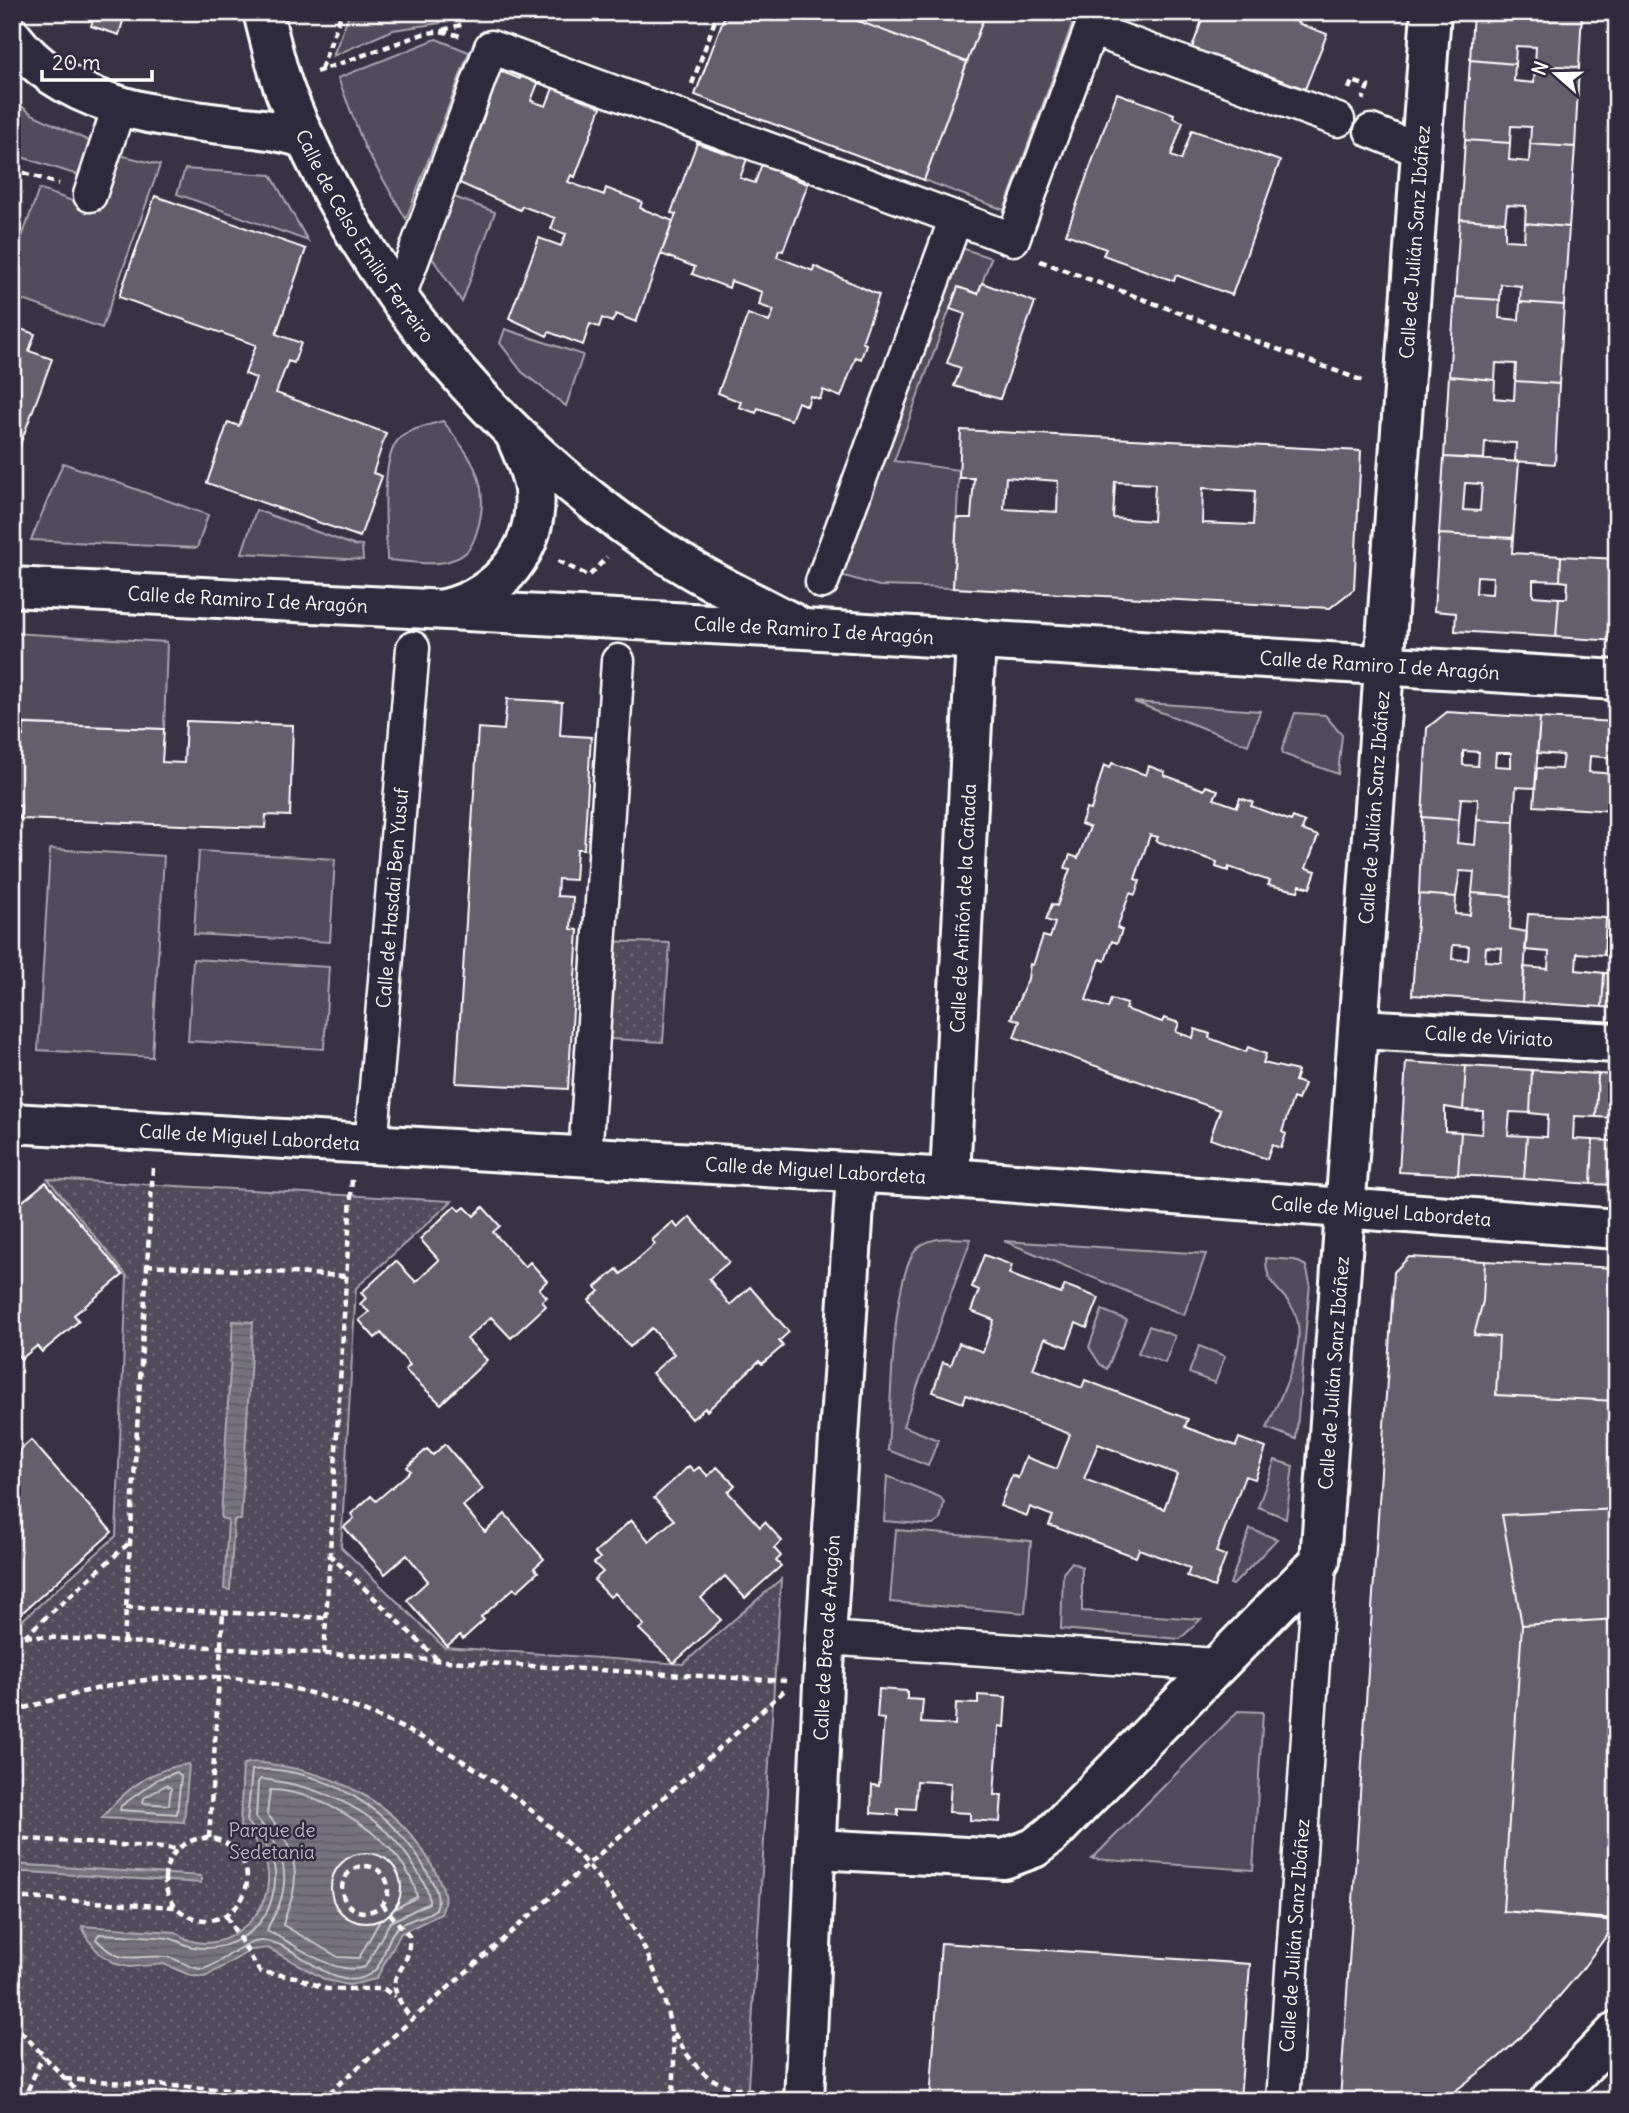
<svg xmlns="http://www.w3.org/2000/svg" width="1629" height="2113" font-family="Delius,sans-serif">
  <defs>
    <pattern id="park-dots" width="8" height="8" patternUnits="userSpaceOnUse" patternTransform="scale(1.75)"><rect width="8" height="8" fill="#514c5c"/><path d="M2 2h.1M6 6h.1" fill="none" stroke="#6b6774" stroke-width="1.8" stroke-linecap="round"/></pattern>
    <pattern id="water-rules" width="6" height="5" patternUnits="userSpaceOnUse" patternTransform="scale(1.75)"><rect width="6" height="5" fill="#76737f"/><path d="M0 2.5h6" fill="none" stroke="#5f5e63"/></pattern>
  </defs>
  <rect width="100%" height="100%" fill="#373345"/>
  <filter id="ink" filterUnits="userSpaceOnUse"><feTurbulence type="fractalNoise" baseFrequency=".0143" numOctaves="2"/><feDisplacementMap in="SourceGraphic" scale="14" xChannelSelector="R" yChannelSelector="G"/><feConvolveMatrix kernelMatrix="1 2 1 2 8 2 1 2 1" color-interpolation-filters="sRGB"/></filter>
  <g filter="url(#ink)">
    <path fill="#514c5c" stroke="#a8a6ae" stroke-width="2" d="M350,12H448L440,23L393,30L333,56Z
      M986,12H1047L1073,22L1004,210L924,180Z
      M436,39L469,52L406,219L365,148L338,78Z
      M12,99L32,114L93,143L81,176L12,154Z
      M120,155L160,165L102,328L12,296V241L20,243L39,189L100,211Z
      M185,169L271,175L308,241L177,194Z
      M446,194L495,212L462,302L426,249Z
      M959,247L991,258L978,294L958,287L894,461L959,470L953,588L879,586L844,576L842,572Z
      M505,329L583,355L566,406L522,372L500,343Z
      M443,421C472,458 493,485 476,534C472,547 466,556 452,560C434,567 407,561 387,560C387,530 379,463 398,440C408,429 429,425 443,421Z
      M63,463L208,515L197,548L31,540Z
      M256,510L356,546L362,545L363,560L242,553Z
      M12,633L167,642L164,729L12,723Z
      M1134,702L1260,711L1248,745Z
      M1295,713L1325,715L1342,735L1338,774L1283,754L1282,749Z
      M50,849L164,856L152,1057L38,1050Z
      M199,851L335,859L330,942L194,934Z
      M193,959L329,967L324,1049L188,1041Z
      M971,1239L903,1426L938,1440L928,1466L888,1450C891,1411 891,1268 919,1247C932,1236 955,1238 971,1239Z
      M1004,1241L1206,1254L1184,1315Z
      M1266,1258L1295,1260L1306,1266L1310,1283L1296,1439L1267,1428C1280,1394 1315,1339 1290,1304C1276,1285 1266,1284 1266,1258Z
      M1102,1310L1127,1320L1107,1369L1100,1364L1089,1347Z
      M1149,1326L1175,1336L1165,1363L1138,1353Z
      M1199,1346L1225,1356L1215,1383L1189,1373Z
      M1275,1460L1293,1466L1286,1518L1258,1507Z
      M887,1476L940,1497L944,1502L940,1520L933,1525L884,1521Z
      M1250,1529L1277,1539L1233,1585L1230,1584Z
      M896,1530L1031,1541L1025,1613L890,1602Z
      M1072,1562L1082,1567V1611L1201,1619L1180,1639L1061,1629L1063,1573Z
      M1238,1711L1263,1712L1253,1870L1092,1859Z"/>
    <path fill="url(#park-dots)" stroke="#a8a6ae" stroke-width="2" d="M598,941L670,943L663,1042L594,1038Z
      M48,1179L452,1201L356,1288L341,1547L444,1647L683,1664L781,1579L747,2101H12V1624H18L116,1536L127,1276Z"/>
    <path fill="url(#water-rules)" stroke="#adabb2" stroke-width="2" d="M233,1321L253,1322L241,1520H234L230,1590L224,1589L228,1520L221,1518Z
      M256,1762C331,1771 396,1798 434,1869C442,1884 449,1897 441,1914L401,1933L376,1979L349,1985L326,1980L268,1948L251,1950L205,1977L192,1976L164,1964L129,1967L116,1964L99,1953L87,1938L82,1926L176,1932C224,1974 314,1886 240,1826L243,1764Z
      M189,1764L184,1822L102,1818C124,1790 153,1768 189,1764Z
      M12,1864L201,1876V1883L12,1871Z"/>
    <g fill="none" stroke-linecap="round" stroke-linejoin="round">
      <path stroke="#c8c7cc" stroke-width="2" d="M252,1770C322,1764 397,1813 428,1874C434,1885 441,1896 436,1909C425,1918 408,1918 397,1928C384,1939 386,1965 370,1974C332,1998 297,1939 261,1941C238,1943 224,1963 203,1969C189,1969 180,1959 167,1957C135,1953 123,1969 96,1939L99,1934C122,1935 145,1936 168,1938C177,1939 184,1946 193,1947C228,1953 263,1932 272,1898C282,1865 268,1845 247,1822Z
        M177,1772L181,1776L177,1814L120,1810L121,1806L158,1779Z
        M261,1779C323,1786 383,1812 415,1868C422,1879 430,1891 429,1903L390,1922L365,1967C333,1977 296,1943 267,1931C269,1922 276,1914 279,1905C292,1871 280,1843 256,1818L258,1782Z
        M166,1785L171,1788L169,1805L143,1803L144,1798Z
        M270,1790C321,1789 409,1844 417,1897L383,1915L359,1958L338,1957L283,1925C285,1915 291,1904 293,1893C300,1862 287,1836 267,1814Z"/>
    </g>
    <path fill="#635f6d" stroke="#fff" stroke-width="2" fill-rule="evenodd" d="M77,12H120L119,17L123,21L119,35L91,26L94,17Z
      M726,12H852L850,18L967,62L924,180L695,95Z
      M852,12H986L967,62L850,18Z
      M1205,12H1301L1297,23L1327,34L1305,89L1192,48Z
      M1473,12H1582L1579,67L1535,65L1536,47L1516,46L1515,64L1470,60Z
      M1470,60L1515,64L1514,81L1534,83L1535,65L1579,67L1575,147L1530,144L1531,127L1511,126L1510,143L1465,140Z
      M490,67L520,79L523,71L540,78L531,101L546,106L555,83L572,90L570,95L601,107L575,177L571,175L568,182L604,195L606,188L642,202L640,208L673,221L636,322L616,314L612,322L602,318L599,327L590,324L583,345L549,332L547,336L509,318L539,238L561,246L566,234L551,229L555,218L522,206L520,210L453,180Z
      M1117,93L1174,114L1173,118L1183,122L1171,156L1181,160L1192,130L1280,161L1232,295L1176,275L1174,281L1103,255L1106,249L1066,234Z
      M1465,140L1510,143L1509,160L1529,162L1530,144L1575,147L1569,227L1525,223L1526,206L1507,205L1505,222L1460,219Z
      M697,143L728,154L730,149L748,156L740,178L755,183L763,161L780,168L778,173L808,184L783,251L779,250L777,257L813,271L814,266L879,295L862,342L866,344L861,359L856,357L841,397L823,390L820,399L810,396L807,406L798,402L791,420L758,408L756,413L739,407L741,402L718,393L748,314L769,322L774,310L759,305L762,292L731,281L729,288L692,274L695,267L661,254L676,214L671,213Z
      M155,196L306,249L276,334L301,343L294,363L288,361L276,393L386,433L373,473L382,476L360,537L207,483L228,422L239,426L256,378L245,374L256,345L119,297Z
      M1460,219L1505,222V240L1524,241L1525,223L1569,227L1564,305L1520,302L1521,286L1501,284L1500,300L1455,297Z
      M982,283L1035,302L1000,399L954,386L961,368L947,363L965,314L950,309L958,287L978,294Z
      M1455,297L1500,300L1499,318L1519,320L1520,302L1564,305L1559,384L1515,381L1516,364L1496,363L1495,380L1449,376Z
      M12,326L35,334L29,351L52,359L12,466Z
      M1449,376L1495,380L1494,398L1514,400L1515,381L1559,384L1555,464L1515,461L1516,443L1485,442L1484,459L1444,457Z
      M961,430L1361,451L1354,589L1330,608L953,588L957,518H971L974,478H959ZM1006,477L1058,481L1057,512L1004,509ZM1115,482L1155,484L1153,521L1113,518ZM1203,488L1255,491L1253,525L1202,523Z
      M1444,457L1519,462L1513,538L1439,534ZM1465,483L1482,484L1480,511L1463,510Z
      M1439,534L1513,538L1512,553L1561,556L1560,581L1533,580V596L1559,598L1556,637L1455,631L1456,613L1434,611ZM1477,576L1493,577L1492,594L1476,593Z
      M1561,556L1617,559V641L1556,637L1559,598H1567L1568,582L1560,581Z
      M507,699L562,702L560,735L591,737L584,849H577L575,880L558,879L557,896L573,897L571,929L578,930L568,1089L456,1083L478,728L504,730Z
      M1447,712L1540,718L1535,788L1516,787L1514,822L1477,820L1478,799L1461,798L1459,820L1422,817L1427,728ZM1463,751L1479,752L1478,766L1463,765ZM1496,753H1511V767L1495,766Z
      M1540,718L1617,722V758L1590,756L1589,772L1617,774L1615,811L1534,806L1537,768L1561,769L1563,755L1537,753Z
      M186,721L293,725L290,816L266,815L265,828L20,819L21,806L12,805V736H23L24,724L164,729L162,762L184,763Z
      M1112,763L1146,775L1149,766L1165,772L1164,775L1204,790L1206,786L1218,790L1214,799L1237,807L1240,798L1253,802L1251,806L1291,821L1293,817L1305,822L1302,830L1318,836L1306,868L1316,871L1310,888L1300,885L1298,891L1268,885L1270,881L1229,867L1228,871L1216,867L1217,862L1156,841L1158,837L1150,835L1135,879L1140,881L1135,895L1130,893L1117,928L1122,930L1117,943L1112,941L1105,961L1100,959L1086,1000L1108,1008L1111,999L1127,1004L1125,1009L1162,1022L1164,1018L1179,1023L1176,1032L1193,1038L1195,1029L1210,1034L1209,1038L1246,1052L1248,1047L1266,1054L1263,1063L1298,1071L1295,1081L1304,1084L1298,1100L1293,1098L1282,1132L1286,1134L1281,1148L1272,1145L1267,1159L1210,1139L1220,1110L1014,1037L1020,1021L1011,1018L1028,979L1030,964L1033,965L1043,936L1050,938L1055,923L1046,920L1052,904L1057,906L1070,869L1065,868L1070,855L1078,858L1090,827L1081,824L1086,809L1091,810L1104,765L1110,768Z
      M1422,817L1459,820L1457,843L1475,845L1477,820L1514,822L1512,896L1472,893L1474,872L1460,871L1456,897L1419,894Z
      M1472,893L1512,896L1510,929L1527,932L1522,1002L1412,995L1419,894L1456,897L1455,914L1470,915ZM1453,945L1469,946L1468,960L1452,959ZM1486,947L1502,948L1501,962L1485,961Z
      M1528,914L1606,918L1604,955L1577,953L1576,970L1604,973L1602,1007L1522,1002L1524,967L1548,969L1549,952L1525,950Z
      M1606,918L1617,919V956L1604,955Z
      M12,938H17L14,1003H12Z
      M1604,973H1617V1008L1602,1007Z
      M1406,1062L1466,1066L1463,1110L1445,1107V1131L1461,1132L1458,1175L1399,1172Z
      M1466,1066L1532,1070L1530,1113L1510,1112L1508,1135L1527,1136L1524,1179L1458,1175L1461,1132L1482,1134L1483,1111L1463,1110Z
      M1532,1070L1598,1074L1596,1117L1574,1116L1573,1139L1593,1140L1591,1184L1524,1179L1527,1136L1547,1137L1548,1115L1530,1113Z
      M1598,1074L1617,1075V1185L1591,1184L1593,1140L1613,1141L1615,1118L1596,1117Z
      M46,1182L123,1275L74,1315L79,1321L42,1352L37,1346L21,1359L12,1348V1210Z
      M455,1206L460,1211L465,1207L474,1216L483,1207L500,1226L493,1232L525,1267L530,1262L547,1281L539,1289L547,1297L542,1301L546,1306L511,1338L491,1317L467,1339L487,1360L441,1404L405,1370L410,1365L381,1333L375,1338L359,1320L369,1312L360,1304L366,1298L361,1293L396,1261L416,1282L439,1260L420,1239Z
      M690,1217L729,1262L709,1279L730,1305L750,1287L789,1332L779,1341L783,1346L762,1364L759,1361L707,1411L705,1408L692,1419L652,1373L674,1354L652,1328L630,1347L589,1300L599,1291L596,1287L617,1269L621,1274L655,1244L652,1240L673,1222L678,1228Z
      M984,1255L1012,1265L1009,1274L1061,1294L1065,1285L1099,1298L1087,1328L1076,1323L1067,1347L1045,1338L1033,1369L1082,1388L1085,1380L1188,1419L1185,1427L1236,1446L1239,1438L1266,1448L1255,1479L1245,1476L1216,1552L1226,1556L1214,1587L1187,1576L1190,1568L1139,1549L1136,1557L1049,1525L1053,1516L1030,1507L1027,1516L1000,1506L1012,1475L1018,1478L1026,1457L1057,1469L1070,1434L966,1395L963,1403L933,1392L943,1362L951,1365L959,1343L983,1352L994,1320L971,1311L979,1290L972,1287ZM1098,1444L1177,1474L1164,1509L1084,1479Z
      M1409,1257L1485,1261L1483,1301L1474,1335L1499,1337L1496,1395L1617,1401V1509L1502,1515L1522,1625L1503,1911L1617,1921L1581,1971L1540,2019L1498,2058L1442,2101H1340L1394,1272Z
      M1485,1261L1617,1268V1401L1496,1395L1499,1337L1474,1335L1483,1301Z
      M31,1440L112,1532L14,1620L12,1457Z
      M445,1444L483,1489L463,1506L485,1532L505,1514L544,1559L534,1568L538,1572L517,1591L514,1588L481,1617L484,1620L463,1639L460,1635L447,1646L407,1600L428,1581L407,1555L385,1574L344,1527L354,1518L351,1514L371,1496L376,1501L411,1471L407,1467L427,1449L433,1455Z
      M689,1466L694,1471L699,1467L708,1476L717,1467L735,1485L728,1492L760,1527L765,1522L782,1541L774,1548L781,1556L776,1561L781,1566L745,1598L725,1576L701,1598L721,1620L674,1663L639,1629L644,1625L615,1593L610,1597L594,1580L603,1572L594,1563L600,1558L595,1553L631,1520L649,1541L674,1520L654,1498Z
      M1617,1509V1619L1522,1625L1502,1515Z
      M1617,1619V1919L1503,1911L1522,1625Z
      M879,1689L907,1691V1699L923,1700L921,1723L955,1725L956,1703L978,1704V1695L1006,1697L1004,1727L999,1726L994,1795H1002L1000,1822L970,1820V1813L949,1812L951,1783L917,1781L915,1809L898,1808V1815L871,1813L872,1785L879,1786L884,1719L877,1718Z
      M331 1888a35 35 0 1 1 70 0a35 35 0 1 1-70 0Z
      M941,1943L1250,1964L1240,2101H930Z"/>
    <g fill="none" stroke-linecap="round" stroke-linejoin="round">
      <defs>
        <g id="pedestrian">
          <path d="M1371,131L1421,151"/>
          <path d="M90,195L119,107"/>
          <path d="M398,299L491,47L1013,239L1091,29L1338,120"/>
          <path d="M822,582L956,218"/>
          <path id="s1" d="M371,1147L413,648"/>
          <path d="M585,1157L618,661"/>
          <path d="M826,1638L1216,1665"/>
          <path id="s2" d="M1283,2101L1320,1561"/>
        </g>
        <g id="minor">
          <path id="s3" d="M263,12C270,39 276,68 286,94C364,287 503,451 679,562C716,585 757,604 796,625"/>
          <path d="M12,37C63,104 150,116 228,125C257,129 278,129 306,139"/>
          <path id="s4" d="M12,587L804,629L1617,680"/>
          <path d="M445,609C499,596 540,548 534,490C532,471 522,452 515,434"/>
          <path id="s5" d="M1359,1029L1617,1043"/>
          <path id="s6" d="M12,1123L950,1178L1617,1229"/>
          <path id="s7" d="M950,1178L976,639"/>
          <path id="s8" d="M816,1849L1004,1859L1034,1848L1052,1834L1320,1561L1431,12"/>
          <path id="s9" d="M804,2101L823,1684L856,1175"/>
        </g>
        <path id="tertiary" d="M1549,2101L1617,2031"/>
      </defs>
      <use href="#pedestrian" stroke="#fff" stroke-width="37"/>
      <use href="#minor" stroke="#fff" stroke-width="44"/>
      <use href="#tertiary" stroke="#fff" stroke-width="44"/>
      <path stroke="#fff" stroke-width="4.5" stroke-dasharray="7 5" stroke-linecap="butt" d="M443,30L464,24
        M321,69L342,12
        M316,72L423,34L440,31L461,36
        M692,84L718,12
        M1349,89L1352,81L1368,86L1363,100
        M12,169L59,184
        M1040,261L1366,382
        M558,561L589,576L607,557
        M146,1265L345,1276
        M329,1554L438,1660
        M126,1607L325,1618
        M12,1636H25L129,1543
        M25,1636L786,1681
        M124,1642L153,1168
        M324,1654L352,1179
        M12,1712C80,1691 147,1673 219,1677C417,1688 701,1879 672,2101
        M165 1879a41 41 0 1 1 82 0a41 41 0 1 1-82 0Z
        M12,1838L179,1849
        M209,1838L223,1613
        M342 1889a23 23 0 1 1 46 0a23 23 0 1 1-46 0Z
        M12,1897L175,1907
        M382,1904L409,1936C412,1982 373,1966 412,2020
        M226,1916L260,1972L296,1977L327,1989H384L395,1997
        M12,2022L86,2101
        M674,2033C700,2080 717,2088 769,2093
        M65,2079L324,2096
        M12,2092L26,2093
        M23,2101L43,2055
        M320,2101L784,1691"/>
      <use href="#pedestrian" stroke="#2f2a3d" stroke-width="32"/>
      <use href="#minor" stroke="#2f2a3d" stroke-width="38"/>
      <use href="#tertiary" stroke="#2f2a3d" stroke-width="38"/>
    </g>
  </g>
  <g text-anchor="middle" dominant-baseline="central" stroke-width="5" stroke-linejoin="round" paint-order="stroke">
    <g font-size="19" fill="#fff" stroke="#2f2a3d">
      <text stroke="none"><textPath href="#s3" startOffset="248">Calle de Celso Emilio Ferreiro</textPath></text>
      <text stroke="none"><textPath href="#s8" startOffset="1948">Calle de Julián Sanz Ibáñez</textPath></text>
      <text stroke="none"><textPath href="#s4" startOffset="236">Calle de Ramiro I de Aragón</textPath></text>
      <text stroke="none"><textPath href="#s4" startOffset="803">Calle de Ramiro I de Aragón</textPath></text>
      <text stroke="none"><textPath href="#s4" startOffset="1370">Calle de Ramiro I de Aragón</textPath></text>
      <text stroke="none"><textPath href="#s8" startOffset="1381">Calle de Julián Sanz Ibáñez</textPath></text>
      <text stroke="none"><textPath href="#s1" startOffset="250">Calle de Hasdai Ben Yusuf</textPath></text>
      <text stroke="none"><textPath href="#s7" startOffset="270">Calle de Aniñón de la Cañada</textPath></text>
      <text stroke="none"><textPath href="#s5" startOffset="130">Calle de Viriato</textPath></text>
      <text stroke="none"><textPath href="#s6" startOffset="238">Calle de Miguel Labordeta</textPath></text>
      <text stroke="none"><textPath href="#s6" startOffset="805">Calle de Miguel Labordeta</textPath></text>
      <text stroke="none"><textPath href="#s6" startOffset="1372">Calle de Miguel Labordeta</textPath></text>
      <text stroke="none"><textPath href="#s8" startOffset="814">Calle de Julián Sanz Ibáñez</textPath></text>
      <text stroke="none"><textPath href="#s9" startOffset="464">Calle de Brea de Aragón</textPath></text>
      <text stroke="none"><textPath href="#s2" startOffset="166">Calle de Julián Sanz Ibáñez</textPath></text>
    </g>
    <g font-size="19" fill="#b9b7be" stroke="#2f2a3d">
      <text x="272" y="1830">Parque de<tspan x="272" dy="22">Sedetania</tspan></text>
    </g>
  </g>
  <rect width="1629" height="2113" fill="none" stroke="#2f2a3d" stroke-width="42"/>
  <rect x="21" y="21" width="1587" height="2071" fill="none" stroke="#fff" stroke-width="2.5" filter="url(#ink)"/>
  <g transform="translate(1556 74) rotate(290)" stroke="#2f2a3d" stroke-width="5" paint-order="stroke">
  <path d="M0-5L12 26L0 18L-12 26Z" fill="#ffffff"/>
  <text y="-10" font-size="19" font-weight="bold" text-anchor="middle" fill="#ffffff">N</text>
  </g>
  <path d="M42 70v10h110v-10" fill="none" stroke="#ffffff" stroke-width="3.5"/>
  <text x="52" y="70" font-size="21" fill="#ffffff" stroke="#2f2a3d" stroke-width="5" paint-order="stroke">20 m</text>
</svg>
